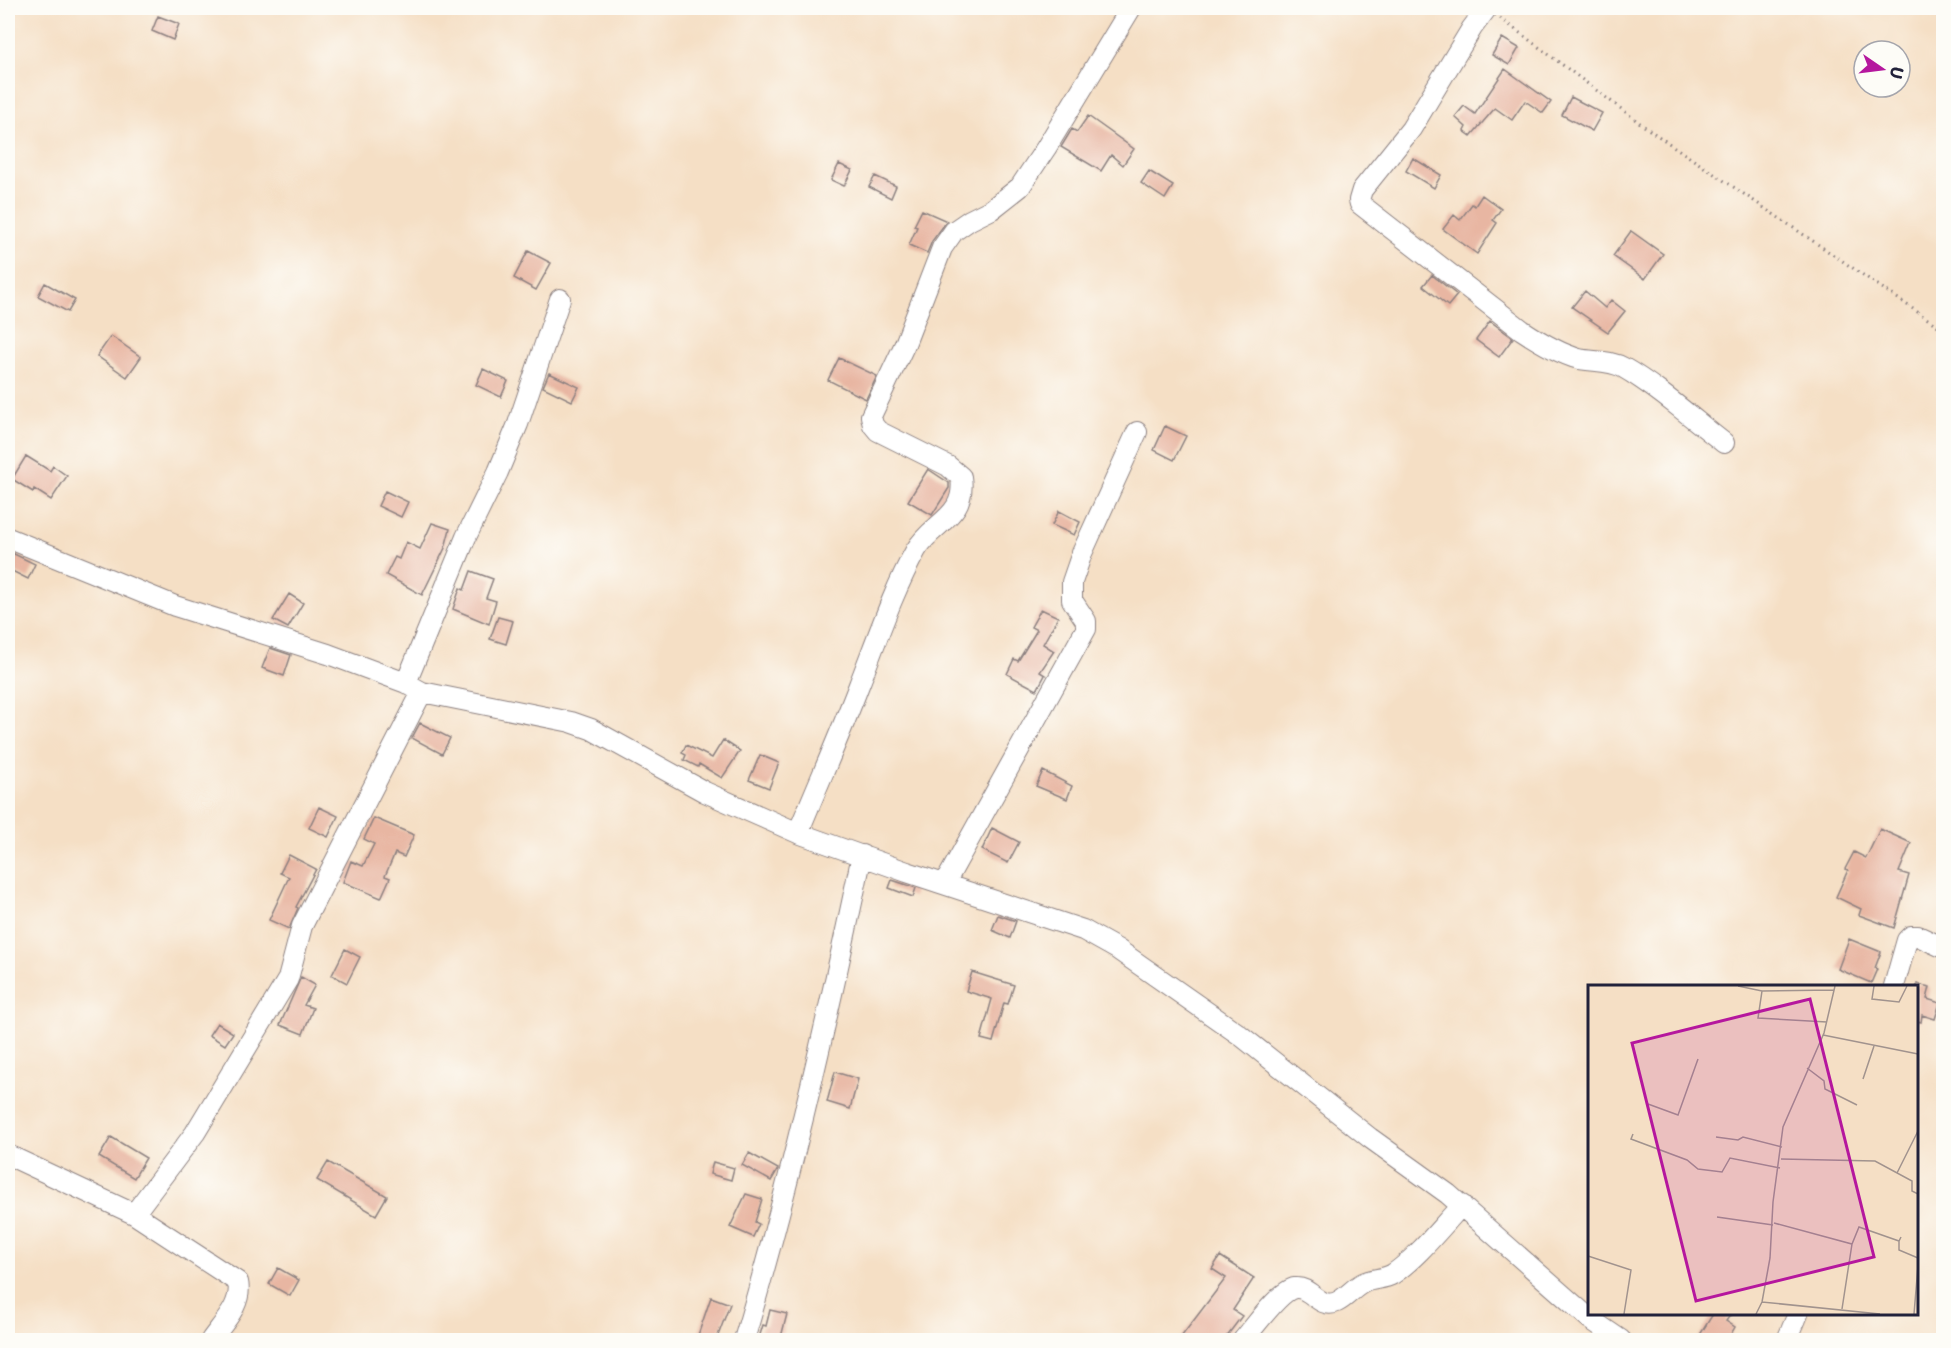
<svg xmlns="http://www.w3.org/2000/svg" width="1951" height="1348" font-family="'Playpen Sans',sans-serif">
  <rect width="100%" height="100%" fill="#fdfcf7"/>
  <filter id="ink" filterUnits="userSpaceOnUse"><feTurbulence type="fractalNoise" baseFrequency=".0167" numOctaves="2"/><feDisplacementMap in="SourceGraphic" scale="12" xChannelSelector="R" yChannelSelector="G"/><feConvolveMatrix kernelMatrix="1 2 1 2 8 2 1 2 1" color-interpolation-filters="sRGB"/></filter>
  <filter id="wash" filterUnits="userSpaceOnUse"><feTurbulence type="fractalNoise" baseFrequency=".008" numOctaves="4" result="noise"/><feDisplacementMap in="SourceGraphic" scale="24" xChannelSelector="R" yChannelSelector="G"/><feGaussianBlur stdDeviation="1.35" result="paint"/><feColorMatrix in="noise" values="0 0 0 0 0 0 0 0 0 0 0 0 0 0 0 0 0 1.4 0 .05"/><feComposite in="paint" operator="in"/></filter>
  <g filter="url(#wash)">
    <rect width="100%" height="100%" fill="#f5dfc5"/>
    <g id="blocks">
      <path fill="#e8b6a2" d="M158,16L179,24L173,40L152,31Z
        M1502,38L1519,48L1509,65L1492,55Z
        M1505,69L1551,102L1543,113L1525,101L1512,120L1495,108L1471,136L1464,131L1466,127L1455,117L1464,106L1475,114Z
        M1571,97L1602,113L1592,131L1562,115Z
        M1088,116L1134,149L1123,165L1111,155L1101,171L1061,147L1072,129L1077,132Z
        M1413,158L1441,175L1434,188L1406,171Z
        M839,164L852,170L844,186L831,180Z
        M1149,171L1173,186L1165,199L1141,183Z
        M875,176L896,186L891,198L869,187Z
        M1482,195L1501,209L1493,220L1497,223L1477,254L1443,229L1454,215L1460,220L1472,204L1475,206Z
        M922,210L947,221L932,241L927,253L909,245L917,227L914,226Z
        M1631,231L1663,254L1645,279L1613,256Z
        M528,251L551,263L536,290L514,278Z
        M1432,275L1457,295L1448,306L1423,286Z
        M45,283L75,300L68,312L38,296Z
        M1585,291L1605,308L1611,300L1625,311L1608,332L1572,307Z
        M1490,321L1513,338L1499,357L1476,340Z
        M111,336L141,357L127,377L97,356Z
        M839,358L877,376L866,399L828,380Z
        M483,369L508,381L501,397L476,385Z
        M549,373L579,387L572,401L543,387Z
        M1165,426L1186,436L1174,460L1154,450Z
        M26,456L50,471L53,466L67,476L51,500L34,489L33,492L12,479Z
        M928,469L949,483V488L932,515L908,501Z
        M385,491L408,502L401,517L378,506Z
        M1059,511L1080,522L1074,535L1052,525Z
        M432,523L450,529L445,548L422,595L386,575L395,557L399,559L406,542L420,549Z
        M12,553L35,564L28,579L8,569V563Z
        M471,571L493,579L486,598L496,601L489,624L453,609L460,588L464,590Z
        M289,594L303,603L288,628L273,620Z
        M1041,609L1058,617L1043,644L1054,651L1040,672L1045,675L1037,690L1007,674L1014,659L1018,661L1037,630L1031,627Z
        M498,617L513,621L506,644L490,639Z
        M270,648L291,655L284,676L262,668Z
        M420,723L450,738L442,754L412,738Z
        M723,740L740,751L722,778L699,764L698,767L684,760L686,755L682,753L686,745L712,758Z
        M760,755L779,763L769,788L749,780Z
        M1043,771L1072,786L1067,799L1036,786Z
        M319,807L338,816L328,837L309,828Z
        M374,818L414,835L404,857L395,853L385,876L390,878L381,898L343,882L351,861L363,866L374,844L364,839Z
        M992,828L1019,842L1008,863L982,850Z
        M1880,829L1911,843L1899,872L1909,875L1894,928L1859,915L1861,909L1836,897L1848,870L1845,869L1854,852L1866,858Z
        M289,855L316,869L296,907L298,908L289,929L269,920L289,877L280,873Z
        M892,880L916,888L913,897L889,888Z
        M998,915L1016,921L1010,938L992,930Z
        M1849,939L1881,952L1875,968L1877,969L1871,983L1838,969Z
        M345,949L360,957L347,983L332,975Z
        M972,972L1014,985L1008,1004L1004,1003L993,1042L981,1039L992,999L966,991Z
        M301,977L315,985L304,1005L313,1008L303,1034L280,1025Z
        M1917,984L1930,987L1927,999L1940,1003L1935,1019L1922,1015L1921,1022L1917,1021Z
        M217,1023L233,1033L225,1045L209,1035Z
        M835,1072L858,1079L850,1109L827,1102Z
        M111,1137L146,1158L134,1178L99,1157Z
        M749,1153L778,1169L771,1181L742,1165Z
        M328,1162L387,1196L376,1215L317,1180Z
        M713,1162L734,1168L731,1180L710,1174Z
        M746,1194L762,1199L755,1222L759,1224L753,1237L730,1227Z
        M1220,1256L1254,1278L1233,1310L1242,1316L1223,1341H1178L1226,1278L1212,1269Z
        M278,1268L299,1280L290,1296L269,1284Z
        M711,1297L730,1304L716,1341H696Z
        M770,1310L787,1314L780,1341H758L763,1325L766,1326Z
        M1713,1314H1731L1726,1321L1735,1327L1727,1341H1696Z"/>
    </g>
  </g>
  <g filter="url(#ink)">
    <use href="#blocks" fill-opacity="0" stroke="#8c8080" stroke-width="1.5"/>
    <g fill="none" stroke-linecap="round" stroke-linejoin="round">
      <defs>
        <path id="street" d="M1487,8L1472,28L1411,129L1362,190L1359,200L1360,204L1522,330C1540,342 1558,353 1579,359C1594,362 1610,360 1624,368C1657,387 1693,419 1724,443
          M8,538L175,606L328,654L406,683L422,692L571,722L591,729L705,792L798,833L907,872L1083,930L1117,949L1240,1035L1370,1138L1448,1194L1590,1319L1621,1340
          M406,683L466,537L498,472L518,424L560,299
          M798,833C818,784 840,735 859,685C876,642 893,591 916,550C932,522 967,517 961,477L948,466L878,431L873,425L871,416L905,344L942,248L954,231L970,220L992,209L1020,187L1046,148L1131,8
          M945,883L1086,629V621L1072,600V582L1082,553L1137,432
          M1894,986L1907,940L1911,936H1918L1944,948
          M8,1155L134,1214
          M211,1340C223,1323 243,1304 238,1282L134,1214L195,1133L288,979L302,926L422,692
          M744,1340C791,1181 828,1018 862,855
          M1243,1340C1253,1329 1280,1290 1295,1288C1311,1286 1319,1310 1337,1302C1346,1298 1353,1288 1363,1283C1372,1278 1383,1280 1393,1274C1419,1256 1440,1228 1462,1205
          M1787,1340L1798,1314"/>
      </defs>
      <use href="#street" stroke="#8c8080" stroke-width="22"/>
      <path stroke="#8c8080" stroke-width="3" stroke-dasharray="1.5 4.5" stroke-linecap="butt" d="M1500,18L1648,129L1944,330"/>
      <use href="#street" stroke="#fff" stroke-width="20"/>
    </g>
  </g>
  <g transform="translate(1588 985)">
    <rect width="330" height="330" fill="#f5dfc5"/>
    <path fill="none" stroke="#a1938e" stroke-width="1.5" d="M150,1L174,6L246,5M286,1L284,14L311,17L319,1M174,6L170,33L239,37M235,50L330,69M219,83L236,96L237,104L269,120M275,94L286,61M60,119L90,130L110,74M45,149L43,154L99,175L110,184L134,187L142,173L192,183M128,152L150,155L155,152L194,162M193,174L287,176L324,196V206L330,209M309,188L330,146M129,232L185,240M186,238L264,259L271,242L311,256L313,252M311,256V265L330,273M0,271L43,285L36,329M174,317L182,273L185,217L195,142L236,48L247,1M254,324L264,259M168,329L174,317L292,329M326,329L330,281"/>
    <path fill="#b5179e" fill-opacity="0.15" stroke="#b5179e" stroke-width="3" d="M222,14L286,272L108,316L44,58Z"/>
    <rect width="330" height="330" fill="none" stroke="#22223b" stroke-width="3"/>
  </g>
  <rect width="1951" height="1348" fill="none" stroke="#fdfcf7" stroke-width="30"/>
  <g transform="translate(1882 69) rotate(104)"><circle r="28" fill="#fdfcf7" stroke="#a5a5ac" stroke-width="1.5"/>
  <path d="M0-4.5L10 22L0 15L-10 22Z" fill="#b5179e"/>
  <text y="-9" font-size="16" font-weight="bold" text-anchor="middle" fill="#22223b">U</text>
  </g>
</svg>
